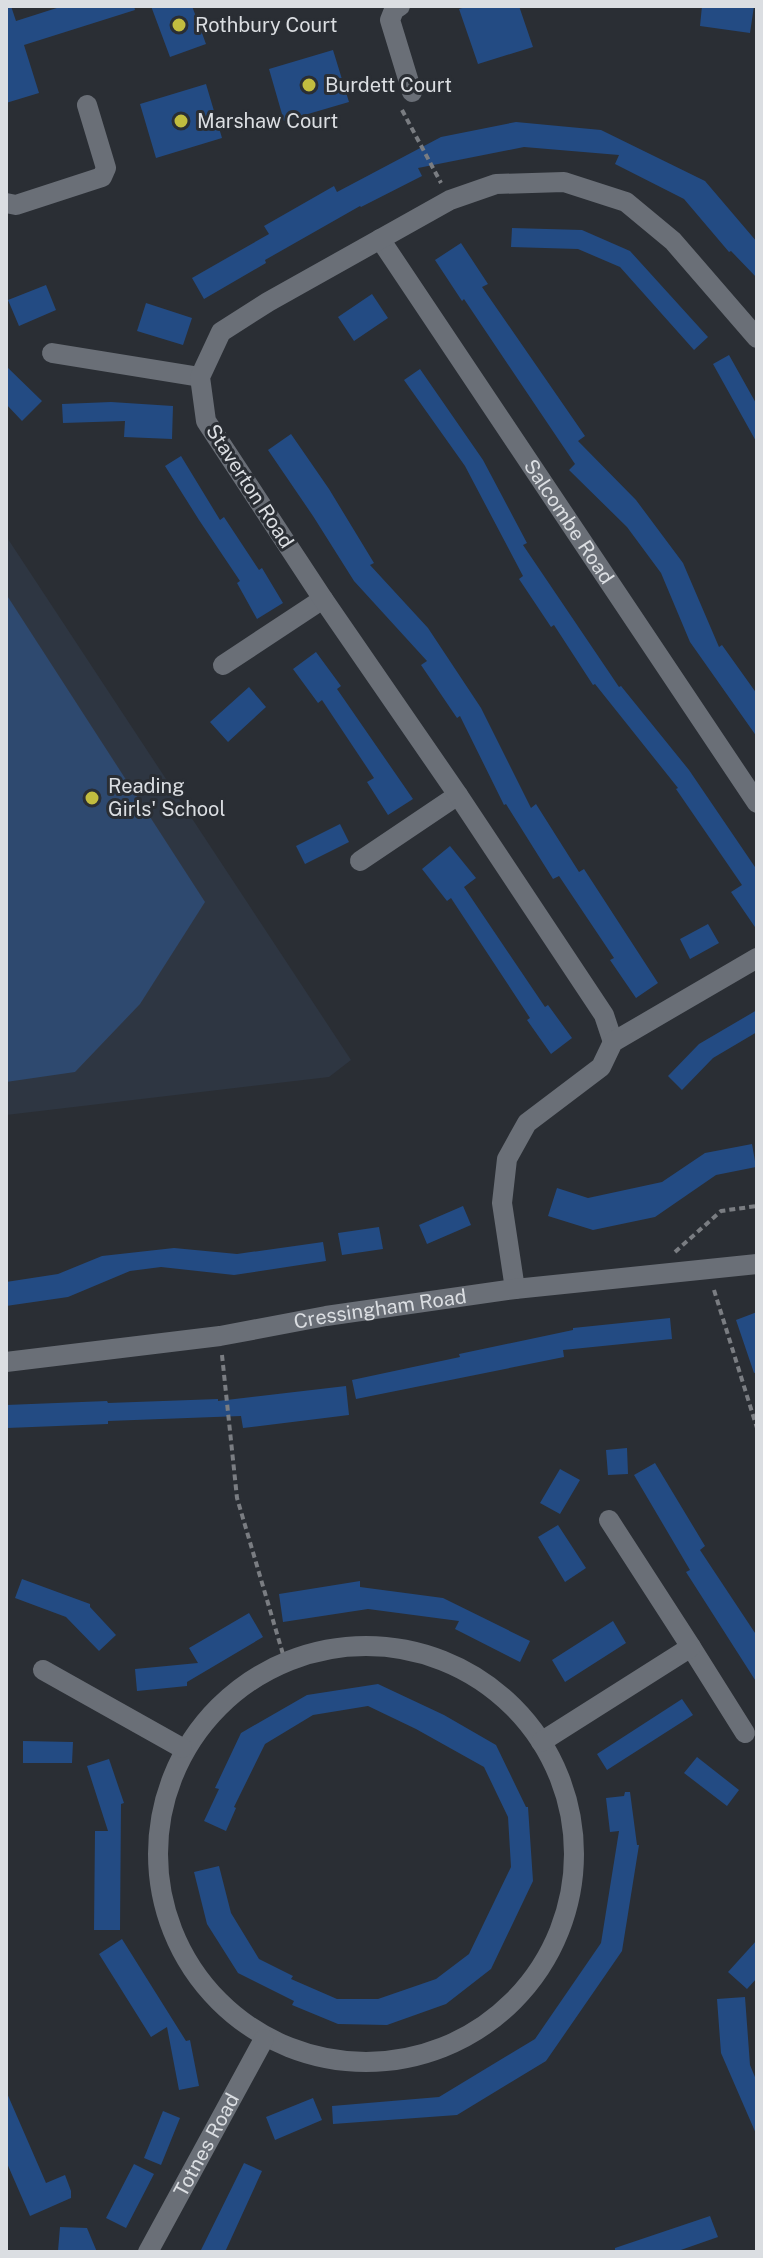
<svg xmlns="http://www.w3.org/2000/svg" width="763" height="2258" font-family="'Public Sans',sans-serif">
  <rect width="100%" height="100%" fill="#2a2e34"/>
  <path fill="#2e3642" d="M6,536L351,1060L329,1077L6,1115Z"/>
  <path fill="#2e496f" d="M6,594L205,902L140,1004L75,1072L6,1082Z"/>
  <path fill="#234b83" d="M6,6H11L16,21L63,6H134L135,10L24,45L39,93L6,103Z
    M151,6H192L206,44L170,57Z
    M469,6H519L533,47L478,64L459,9Z
    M702,6H754L750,33L700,26Z
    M333,50L349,102L284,121L269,69Z
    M206,84L222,138L156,158L140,104Z
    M516,122L601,130L705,181L757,242V278L731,251L729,252L684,199L615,164L619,155L524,147L418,168L422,176L361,207L360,206L265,260L266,263L204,299L192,278L269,234L264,226L334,186L337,192L441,137Z
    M512,228L582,230L630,251L708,337L694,350L620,267L578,249L511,247Z
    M461,243L488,284L482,287L585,436L578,441L636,500L683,563L719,647L722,645L757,694V737L690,642L661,573L627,527L569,470L575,464L464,299L462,301L435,260Z
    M46,285L56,310L19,326L8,300Z
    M372,294L388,318L354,341L338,317Z
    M146,303L192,318L183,345L137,331Z
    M729,355L757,405V443L713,364Z
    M6,366L42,401L22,421L6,404Z
    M420,369L483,460L527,543L523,545L619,687L621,686L689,770L757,870V930L731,892L742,885L676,789L678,788L595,684L593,685L554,625L551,627L519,579L523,576L465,466L404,380Z
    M111,402L173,406L172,439L124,437L125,421L63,423L62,404Z
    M291,434L329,489L374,563L370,565L428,628L481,708L531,808L536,804L579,872L584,869L658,983L636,998L610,960L614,958L559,876L553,879L506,804L504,805L460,716L457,718L421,665L427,661L354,581L313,516L268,450Z
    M181,456L220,520L224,517L259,570L262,568L283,603L257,619L237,583L240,581L199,520L165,466Z
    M316,652L341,686L337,689L413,799L388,815L367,782L374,778L322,700L318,703L293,669Z
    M249,687L266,707L228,742L210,722Z
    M340,824L349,842L305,864L296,846Z
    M450,846L476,878L464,887L545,1007L548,1005L572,1038L551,1054L527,1020L530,1018L451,898L447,901L422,869Z
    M708,924L719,943L690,959L680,939Z
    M757,1010V1032L713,1058L682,1090L668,1076L699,1044Z
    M752,1144L756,1167L716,1175L655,1217L593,1230L548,1216L557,1188L588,1198L662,1182L705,1153Z
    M463,1206L471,1225L427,1244L419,1225Z
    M379,1227L383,1249L342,1255L338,1233Z
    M323,1242L326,1261L234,1275L161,1267L130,1271L68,1297L6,1306V1282L58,1274L102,1256L174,1248L237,1254Z
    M757,1312V1372L754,1373L736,1320Z
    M670,1318L672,1339L563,1350L564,1357L356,1399L352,1380L460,1357L459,1354L573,1330V1328Z
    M346,1386L349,1415L243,1428L241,1416L108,1421V1424L7,1428L6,1405L107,1401L108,1403L218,1399V1401Z
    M627,1448L628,1474L608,1475L606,1450Z
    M655,1463L705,1546L700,1550L757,1636V1683L686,1572L690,1570L634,1475Z
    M560,1469L580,1480L560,1514L540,1503Z
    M558,1525L586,1568L565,1582L538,1537Z
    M22,1579L90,1604V1607L116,1635L99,1651L66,1617L15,1598Z
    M360,1581V1587L443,1598L530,1641L520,1662L455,1629L459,1621L368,1609L283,1622L279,1594Z
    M249,1613L263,1637L187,1682V1686L137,1691L135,1669L198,1663L189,1648Z
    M613,1621L626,1643L565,1682L552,1660Z
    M378,1684L444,1715L496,1745L526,1807H528L533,1881L491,1969L446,2004L387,2025L338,2024L292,2005L294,2001L238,1973L207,1924L194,1872L219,1866L231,1913L259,1959L293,1976L291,1979L337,1999H378L436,1979L469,1954L511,1867L508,1817L484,1767L416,1729L368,1706L313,1715L265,1744L234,1807L236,1808L226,1831L204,1821L219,1789L215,1788L241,1733L307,1695Z
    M682,1699L693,1715L607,1770L597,1754Z
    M23,1741L73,1742L72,1763H23Z
    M697,1757L739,1790L727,1806L684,1773Z
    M109,1759L124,1803L121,1804L120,1930H94L95,1831H108L87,1766Z
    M625,1792H630L637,1845H639L622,1951L546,2061L457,2115L333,2124L332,2106L439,2097L535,2039L601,1943L619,1831L610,1832L606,1798L624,1796Z
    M122,1939L186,2041L190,2040L199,2086L179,2090L167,2027L151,2037L99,1954Z
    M757,1940V1978L747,1989L728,1972Z
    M745,1997L750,2065L757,2082V2136L721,2053L717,1999Z
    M6,2091L46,2183L65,2175L71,2191V2198L30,2216L6,2161Z
    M313,2098L322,2120L275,2140L266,2117Z
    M163,2111L180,2118L161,2165L144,2158Z
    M244,2163L262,2171L225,2252H200Z
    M134,2164L154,2174L126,2228L106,2218Z
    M710,2216L718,2237L675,2252H615V2248Z
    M60,2227L87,2228L97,2252L58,2251Z"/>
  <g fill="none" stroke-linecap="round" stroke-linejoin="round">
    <path stroke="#7a7d82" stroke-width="4" stroke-dasharray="6 4" stroke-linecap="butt" d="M402,110L441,183
      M675,1252L721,1211L757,1206
      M714,1290L757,1428
      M222,1355L237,1498L285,1661"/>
    <g stroke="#6a6f77" stroke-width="20">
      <path d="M400,6L394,10L390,20L412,92"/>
      <path d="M6,203L16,205L102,177L106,168L87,105"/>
      <path id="s1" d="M380,239L757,803"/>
      <path d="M52,353L200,377"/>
      <path d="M223,665L323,599"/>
      <path d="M360,861L458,795"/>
      <path d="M613,1042L604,1015L458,795L323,599L206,421L200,377L221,332L268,302L450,200L496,184L564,182L626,202L673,241L757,338"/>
      <path d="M515,1289L502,1203L507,1159L527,1123L601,1067L613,1042L757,958"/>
      <circle cx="366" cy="1854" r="208"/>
      <path d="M691,1647L745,1733"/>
      <path d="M43,1670L182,1748"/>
      <path d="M541,1742L691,1647L609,1520"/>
      <path id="s2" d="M148,2252L264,2039"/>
    </g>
    <path stroke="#6a6f77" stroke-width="20" id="s3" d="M6,1362L220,1336L326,1316L515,1289L757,1264"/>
  </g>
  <g fill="#c2bd3f" stroke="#2a2e34" stroke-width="3">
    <circle cx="179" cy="25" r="8"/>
    <circle cx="309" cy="85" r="8"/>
    <circle cx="181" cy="121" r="8"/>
    <circle cx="92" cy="798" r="8"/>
  </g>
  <g text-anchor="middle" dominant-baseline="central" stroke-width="6" stroke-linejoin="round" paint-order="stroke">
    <g font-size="20" fill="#dbdee2" stroke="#2a2e34" text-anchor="start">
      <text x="195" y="25">Rothbury Court</text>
      <text x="325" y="85">Burdett Court</text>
      <text x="197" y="121">Marshaw Court</text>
      <text x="108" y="786">Reading<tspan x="108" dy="23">Girls' School</tspan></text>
    </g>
    <g font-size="20" fill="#dbdee2" stroke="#2a2e34">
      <text transform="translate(250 486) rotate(57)">Staverton Road</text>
      <text stroke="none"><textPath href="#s1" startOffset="340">Salcombe Road</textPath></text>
      <text stroke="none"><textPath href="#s3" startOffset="378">Cressingham Road</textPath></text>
      <text stroke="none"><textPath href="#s2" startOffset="122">Totnes Road</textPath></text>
    </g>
  </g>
  <rect width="763" height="2258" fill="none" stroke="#dbdee2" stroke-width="16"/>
</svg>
